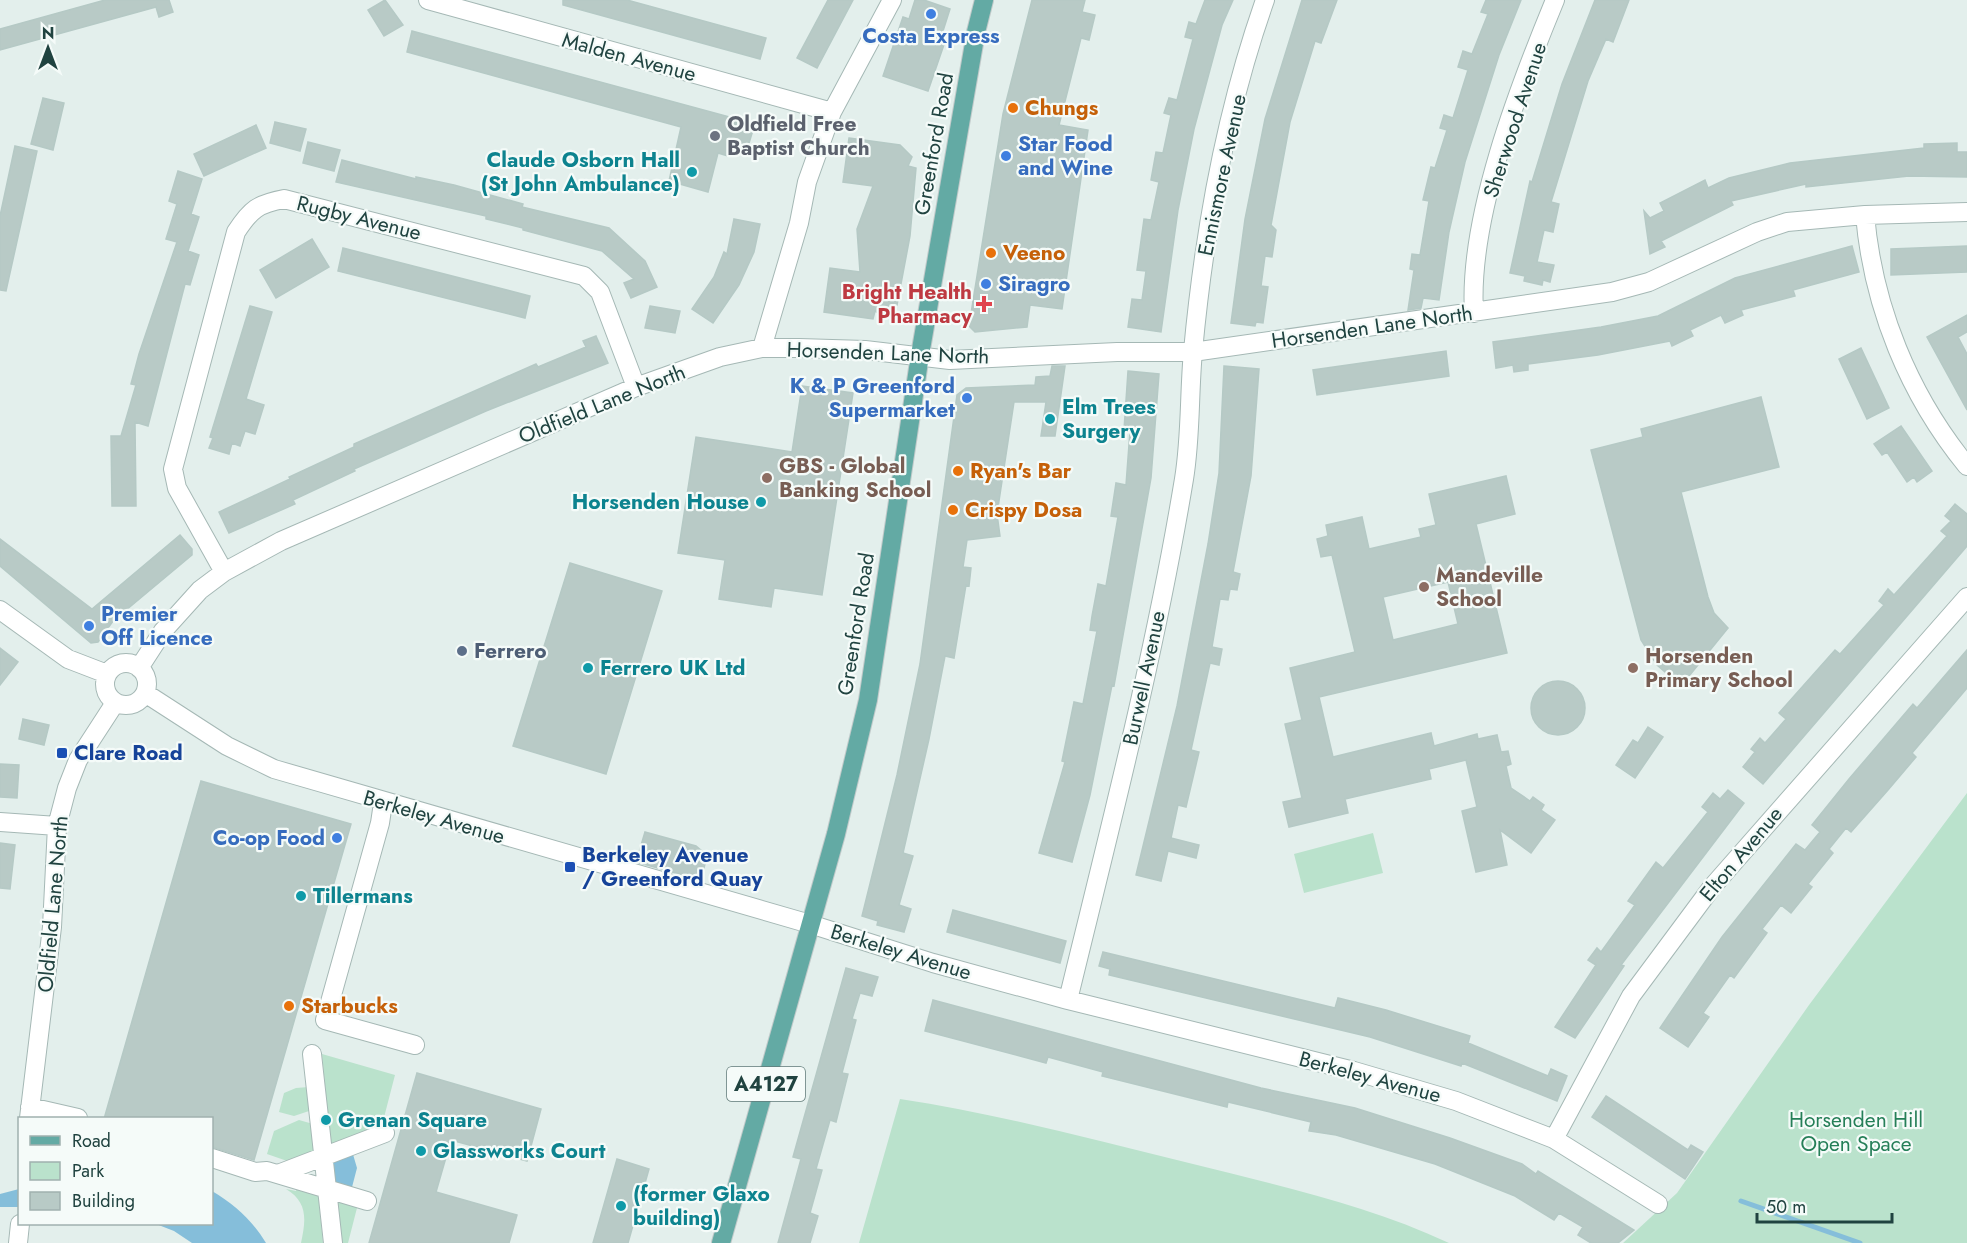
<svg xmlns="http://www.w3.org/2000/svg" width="1967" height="1243" font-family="Jost,sans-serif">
  <rect width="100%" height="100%" fill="#e3efec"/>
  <path fill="#bae2cc" d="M1967,793V1243H1623L1677,1193L1809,1005Z
    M1373,833L1383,873L1304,893L1294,854Z
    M322,1054L395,1075L381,1129L331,1146Z
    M309,1087L312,1110L294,1116L279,1112L284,1093L296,1088Z
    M900,1099C999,1114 1095,1140 1193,1164C1280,1186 1368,1205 1449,1243H859Z
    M299,1120L313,1124L315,1151L290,1162L267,1154L274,1131Z
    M297,1187L318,1192L323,1243H301C306,1220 308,1202 286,1189L296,1191Z
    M335,1198L358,1204L348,1243H339Z"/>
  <path fill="#85beda" d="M352,1151L357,1168L351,1191L335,1186L332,1158Z
    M19,1189V1207H0V1194Z
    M212,1191C235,1205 252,1220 266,1243H192L174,1231L156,1224H212Z"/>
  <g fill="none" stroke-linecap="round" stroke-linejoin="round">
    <path stroke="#85beda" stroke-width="5" d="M1741,1201L1860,1243"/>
  </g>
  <path fill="#b8cac6" stroke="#b5c9c5" stroke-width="1.5" fill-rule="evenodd" d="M105,0H169L173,12L159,17L156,7L0,50V29Z
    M385,0L403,25L384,36L368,10Z
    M563,0H627L766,38L760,59L563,5Z
    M828,0H853L817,68L797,58Z
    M915,0H924L950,9L943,31L948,33L928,91L883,76L903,17L909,19Z
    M1032,0H1085L1082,12L1095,15L1089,40L1081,38L1059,125L1088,130L1062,309L1030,305L1027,327L975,332L969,326L1003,114Z
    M1205,0H1233L1222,25L1194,129L1178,210L1161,332L1128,327L1132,299L1142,300L1146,271L1137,270L1144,219L1151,220L1159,182L1151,180L1156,152L1163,153L1171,115L1164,113L1169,98L1177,100L1193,39L1185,37L1189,22L1196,24Z
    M1302,0H1337L1321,43L1315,41L1290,122L1271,225L1276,230L1272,257L1265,256L1261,286L1268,287L1263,323L1256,322L1255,326L1231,323L1245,219L1265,119Z
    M1486,0H1521L1499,55L1465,162L1449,232L1439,300L1423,298L1421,308L1408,310L1414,270L1410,269L1412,254L1420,255L1429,201L1423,200L1431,167L1435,168L1447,130L1440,128L1444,115L1453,118L1468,70L1458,67L1463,51L1472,54L1488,14L1481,12Z
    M1595,0H1629L1613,42L1606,39L1588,81L1551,202L1559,204L1553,232L1544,230L1537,262L1554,265L1550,282L1543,280L1542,285L1524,281L1525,276L1510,273L1530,181L1532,182L1562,84Z
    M412,31L737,119L736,125L753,130L746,153L730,148L728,156L718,153L708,192L669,181L681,127L407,52Z
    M43,98L64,103L53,150L31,144Z
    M275,122L306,129L300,151L270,143Z
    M256,125L266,148L204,176L194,154Z
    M849,138L900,145L912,157L908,166L916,168L910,236L897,305H893L882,315L875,311L873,319L824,312L830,268L860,272L857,229L873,186L843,182Z
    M308,142L340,150L334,171L303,163Z
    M1957,143V152H1967V177L1909,176L1806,187V184L1731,201L1733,205L1661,241L1665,247L1650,254L1644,211L1650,218L1664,211L1660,203L1705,180L1708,188L1729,178L1790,163L1924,148V144Z
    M15,146L37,151L6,291L0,290V216Z
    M342,160L416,179V177L454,185L523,204L522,207L609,228L645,261L657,287L631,298L624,283L634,279L602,251L523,230V228L486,219V216L336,182Z
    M178,171L202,179L191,214L199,217L188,251L199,255L190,285L185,284L148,426L135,422L136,506H112L111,436H121L136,385L131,384L139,354L177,242L166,239L177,204L169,201Z
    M734,219L760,224L754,252L739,285L713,323L692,309L714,277L724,252L727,254Z
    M312,239L329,267L276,298L260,270Z
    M1852,246L1859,272L1793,290L1795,296L1741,310L1743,315L1725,323L1721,315L1690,330L1693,336L1672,346L1670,341L1598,355L1528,364V370L1514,372L1513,365L1496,368L1493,342L1601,327L1658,316L1735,278Z
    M1967,246V272L1891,275V249Z
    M343,248L530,296L525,318L338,271Z
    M250,306L272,312L246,399L264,405L255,434L245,431L240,446L232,443L229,454L209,448L213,438L210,437Z
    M650,306L680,311L675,333L645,328Z
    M1967,315V332L1958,337L1967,354V410L1927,337Z
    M596,336L608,363L486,411L354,469L355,471L293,500L295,504L229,533L219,512L290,479L289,477L354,447V444L536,364L538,367L586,347L583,341Z
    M1861,348L1889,408L1867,419L1839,359Z
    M1446,351L1449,376L1317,395L1313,370Z
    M1052,366H1065L1055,436H1041L1046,402H1014L997,514L1000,536L967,540L963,567L971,568L969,586L966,585L954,658L945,656L929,739L903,853L913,856L899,905L911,909L904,932L877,925L878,921L862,916L897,775L920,664L957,395L966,388L1035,385L1036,377L1050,376Z
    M1224,366L1259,369L1251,476L1233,572L1240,574L1237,590L1230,589L1228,600L1220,599L1212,647L1222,649L1219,665L1210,663L1191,750L1199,752L1186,807L1178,805L1171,838L1199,845L1196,858L1168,851L1161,881L1136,875L1177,706L1208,544L1219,473Z
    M1128,371L1159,374L1151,478L1114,686L1112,685L1090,795L1072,862L1039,853L1065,762L1062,761L1074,702L1083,704L1097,631L1090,630L1092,616L1098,584L1106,586L1118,517L1111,516L1116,483L1126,485L1130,431L1124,430Z
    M802,386L853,393L822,595L774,588L771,607L719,599L725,560L678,553L696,437L792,452Z
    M1761,397L1779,467L1681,492L1708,597L1714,613L1728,628L1681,686L1657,665L1641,640L1591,450L1643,437L1641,429Z
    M1901,426L1932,471L1917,482L1914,477L1907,482L1887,452L1882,455L1874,444Z
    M1506,476L1515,514L1476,524L1507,653L1319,697L1333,757L1431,733L1434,746L1477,734L1478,739L1497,735L1501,752L1508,751L1511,764L1506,766L1511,788L1530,801L1533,797L1544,805L1541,810L1555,820L1531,853L1500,830L1507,865L1476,872L1462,811L1477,807L1466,760L1429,769L1431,779L1345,799L1348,813L1289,827L1283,802L1302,798L1285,724L1302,720L1290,668L1355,652L1332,555L1321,557L1317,539L1328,536L1326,525L1362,517L1369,549L1421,537L1419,529L1436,525L1429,494ZM1448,582L1458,624L1393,640L1383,597Z
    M1955,504L1967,514V546L1763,784L1743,767L1755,752L1751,749L1760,738L1765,743L1786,719L1779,713L1835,650L1840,654L1884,605L1879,601L1888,589L1894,595L1947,536L1941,531L1951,521L1945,516Z
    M180,535L192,549V555L113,621L98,642L91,643L0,566V539L92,609Z
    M570,563L662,591L606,774L513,746Z
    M0,648L18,662L0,685Z
    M1967,650V688L1912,753L1916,757L1888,790L1851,832L1846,828L1829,849L1833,853L1808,884L1812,887L1791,913L1781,905L1762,929L1767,933L1734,978L1730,975L1703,1013L1709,1017L1688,1047L1660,1028L1722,937L1796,844L1805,850L1820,832L1812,825L1849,779L1913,704L1917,708Z
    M1531 708a27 27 0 1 1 54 0a27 27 0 1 1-54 0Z
    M23,719L49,725L44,745L19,739Z
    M1648,727L1663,737L1635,778L1616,765L1633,740L1638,743Z
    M0,764L19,765L17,798L0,797Z
    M201,781L351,824L254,1160L212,1147V1119H104Z
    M1728,790L1744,803L1621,965L1624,966L1575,1038L1555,1027L1596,965L1588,960L1597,948L1601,952L1635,905L1628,901L1656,862L1663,868L1708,812L1702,807L1713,793L1720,799Z
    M645,832L696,846L703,852L706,860L702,876L697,879L636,862Z
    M0,843L15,845L10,889L0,888Z
    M953,910L1066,941L1060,963L947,932Z
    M1103,952L1335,1008L1338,998L1386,1010L1470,1036L1468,1043L1548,1076L1551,1069L1567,1076L1557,1101L1462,1063L1461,1066L1370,1037L1109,975L1110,969L1099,966Z
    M846,968L878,977L872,996L860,993L852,1019L856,1020L842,1073L848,1074L836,1122L830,1120L816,1169L822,1170L810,1213L818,1216L810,1243H778L801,1159L793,1157Z
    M933,1000L1261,1088L1355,1108L1450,1138L1522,1164L1536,1174L1538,1171L1634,1230L1618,1243H1591L1578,1235L1583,1227L1559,1213L1554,1220L1515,1196L1435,1164L1336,1135L1309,1131L1311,1122L1228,1102L1227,1107L1102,1076L1103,1072L1048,1057L1046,1063L925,1031Z
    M417,1073L541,1109L527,1161L451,1140L436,1192L517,1215L509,1243H369Z
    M1606,1096L1688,1150L1691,1145L1703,1152L1685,1179L1592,1117Z
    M617,1159L649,1169L628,1243H593Z"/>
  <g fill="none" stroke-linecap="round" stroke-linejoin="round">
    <defs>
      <path id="minor" d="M428,0L832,112
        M1865,215C1873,307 1909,395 1967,466
        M1474,313C1468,218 1519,87 1555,0
        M762,348L799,223L807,182L832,112L892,0
        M224,572L177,488L173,469L236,232C251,209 258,204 284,199L584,276L600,292L636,387
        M0,610L68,659L107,674
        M105 684a21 21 0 1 1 42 0a21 21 0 1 1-42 0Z
        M139,668L163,631L200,590L224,572L281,541L636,387L720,357L762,348H799L865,350L950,360L1117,352H1193L1612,292L1649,282L1757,232L1787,222L1865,215L1967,212
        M145,693L227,746L274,769L810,924L933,963L1068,1000L1354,1071L1456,1101L1554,1139L1658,1204
        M383,803L380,823L325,1020L415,1045
        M0,822L57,826
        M1068,1000C1110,827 1155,655 1184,479C1191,437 1189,394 1193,351C1204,233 1225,113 1265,0
        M312,1054L333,1243
        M30,1107L78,1118
        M29,1118L52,927L57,826L67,788L78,760L115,703
        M1554,1139L1631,996L1712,887L1967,597
        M212,1158L255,1172L267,1171L367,1201
        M278,1174L385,1133
        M18,1243L20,1224"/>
      <path id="major" d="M721,1243L836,834L868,700L920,355L976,32L984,0"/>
    </defs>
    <use href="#minor" stroke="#a5b8b5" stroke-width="20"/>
    <use href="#major" stroke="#c1caca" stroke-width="20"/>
    <use href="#minor" stroke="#fff" stroke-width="18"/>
    <use href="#major" stroke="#63aaa4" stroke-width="18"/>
  </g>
  <g fill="#3f7fe0" stroke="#f5fbf9" stroke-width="2">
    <circle cx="931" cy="14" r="6"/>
    <circle cx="1006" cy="156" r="6"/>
    <circle cx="986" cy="284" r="6"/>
    <circle cx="967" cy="398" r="6"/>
    <circle cx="89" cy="626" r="6"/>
    <circle cx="337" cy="838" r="6"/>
  </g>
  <g fill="#e8710a" stroke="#f5fbf9" stroke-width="2">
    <circle cx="1013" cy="108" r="6"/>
    <circle cx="991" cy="253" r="6"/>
    <circle cx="958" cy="471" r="6"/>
    <circle cx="953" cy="510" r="6"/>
    <circle cx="289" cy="1006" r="6"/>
  </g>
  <circle fill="#6b7280" stroke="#f5fbf9" stroke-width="2" cx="715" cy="136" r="6"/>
  <g fill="#0f9aa8" stroke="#f5fbf9" stroke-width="2">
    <circle cx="692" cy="172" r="6"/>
    <circle cx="1050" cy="419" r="6"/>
    <circle cx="761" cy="502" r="6"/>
    <circle cx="588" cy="668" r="6"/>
    <circle cx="301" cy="896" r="6"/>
    <circle cx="326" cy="1120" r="6"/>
    <circle cx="421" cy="1151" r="6"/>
    <circle cx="621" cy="1206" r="6"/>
  </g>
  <path fill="#e0444e" stroke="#f5fbf9" stroke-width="2" d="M981 295h6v6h6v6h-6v6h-6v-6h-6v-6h6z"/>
  <g fill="#8d6e63" stroke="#f5fbf9" stroke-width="2">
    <circle cx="767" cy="478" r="6"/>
    <circle cx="1424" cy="587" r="6"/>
    <circle cx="1633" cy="668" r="6"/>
  </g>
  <circle fill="#5c6f8a" stroke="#f5fbf9" stroke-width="2" cx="462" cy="651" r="6"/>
  <g fill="#1a4fb4" stroke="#f5fbf9" stroke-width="2">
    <rect x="56" y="747" width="12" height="12" rx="3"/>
    <rect x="564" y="861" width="12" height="12" rx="3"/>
  </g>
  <g text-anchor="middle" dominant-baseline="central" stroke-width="4.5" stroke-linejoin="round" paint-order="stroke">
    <rect fill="#f5fbf9" stroke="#607a78" stroke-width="1.5" x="727" y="1067" width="78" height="34" rx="4.5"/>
    <g font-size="20" font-weight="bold" fill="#204340">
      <text x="766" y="1084">A4127</text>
    </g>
    <g font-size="21" font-weight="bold" fill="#366cbe" stroke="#f5fbf9" text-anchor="start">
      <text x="931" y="36" text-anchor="middle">Costa Express</text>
      <text x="1018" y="144">Star Food<tspan x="1018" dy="24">and Wine</tspan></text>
      <text x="998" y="284">Siragro</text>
      <text x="955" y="386" text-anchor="end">K &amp; P Greenford<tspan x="955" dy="24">Supermarket</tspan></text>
      <text x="101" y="614">Premier<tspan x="101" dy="24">Off Licence</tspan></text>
      <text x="325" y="838" text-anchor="end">Co-op Food</text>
    </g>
    <g font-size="21" fill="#204340" stroke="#f5fbf9">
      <text transform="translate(629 57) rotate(15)">Malden Avenue</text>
      <text transform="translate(1515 120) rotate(-72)">Sherwood Avenue</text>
      <text transform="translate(934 144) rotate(-80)">Greenford Road</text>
      <text transform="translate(1222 175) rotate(-78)">Ennismore Avenue</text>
      <text transform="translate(359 218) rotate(14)">Rugby Avenue</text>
      <text transform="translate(1372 327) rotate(-8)">Horsenden Lane North</text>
      <text transform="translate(888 353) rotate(2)">Horsenden Lane North</text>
      <text transform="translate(602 404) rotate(-22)">Oldfield Lane North</text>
      <text transform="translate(856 624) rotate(-81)">Greenford Road</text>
      <text transform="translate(1144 678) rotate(-78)">Burwell Avenue</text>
      <text transform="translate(434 817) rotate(16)">Berkeley Avenue</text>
      <text transform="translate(1741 854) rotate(-50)">Elton Avenue</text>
      <text transform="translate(53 904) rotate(-85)">Oldfield Lane North</text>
      <text transform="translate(901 952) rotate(17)">Berkeley Avenue</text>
      <text transform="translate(1370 1077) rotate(15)">Berkeley Avenue</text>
    </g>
    <g font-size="21" font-weight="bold" fill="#c56008" stroke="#f5fbf9" text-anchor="start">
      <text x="1025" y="108">Chungs</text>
      <text x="1003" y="253">Veeno</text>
      <text x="970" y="471">Ryan's Bar</text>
      <text x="965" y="510">Crispy Dosa</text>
      <text x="301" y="1006">Starbucks</text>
    </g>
    <g font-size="21" font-weight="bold" fill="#5b616d" stroke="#f5fbf9" text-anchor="start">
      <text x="727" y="124">Oldfield Free<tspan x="727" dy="24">Baptist Church</tspan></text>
    </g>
    <g font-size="21" font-weight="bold" fill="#0d838f" stroke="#f5fbf9" text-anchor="start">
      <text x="680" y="160" text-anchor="end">Claude Osborn Hall<tspan x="680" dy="24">(St John Ambulance)</tspan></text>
      <text x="1062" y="407">Elm Trees<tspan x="1062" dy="24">Surgery</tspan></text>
      <text x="749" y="502" text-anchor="end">Horsenden House</text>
      <text x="600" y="668">Ferrero UK Ltd</text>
      <text x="313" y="896">Tillermans</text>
      <text x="338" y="1120">Grenan Square</text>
      <text x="433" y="1151">Glassworks Court</text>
      <text x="633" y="1194">(former Glaxo<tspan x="633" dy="24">building)</tspan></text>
    </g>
    <g font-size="21" font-weight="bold" fill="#be3a42" stroke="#f5fbf9" text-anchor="end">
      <text x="972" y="292">Bright Health<tspan x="972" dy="24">Pharmacy</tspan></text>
    </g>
    <g font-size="21" font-weight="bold" fill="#785e54" stroke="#f5fbf9" text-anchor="start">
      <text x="779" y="466">GBS - Global<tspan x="779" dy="24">Banking School</tspan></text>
      <text x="1436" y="575">Mandeville<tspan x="1436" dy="24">School</tspan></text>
      <text x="1645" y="656">Horsenden<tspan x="1645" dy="24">Primary School</tspan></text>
    </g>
    <g font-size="21" font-weight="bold" fill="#4e5e75" stroke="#f5fbf9" text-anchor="start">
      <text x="474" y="651">Ferrero</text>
    </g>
    <g font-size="21" font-weight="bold" fill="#164399" stroke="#f5fbf9" text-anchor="start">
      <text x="74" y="753">Clare Road</text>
      <text x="582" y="855">Berkeley Avenue<tspan x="582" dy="24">/ Greenford Quay</tspan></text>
    </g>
    <g font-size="21" fill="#257f58" stroke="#f5fbf9">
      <text x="1856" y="1120">Horsenden Hill<tspan x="1856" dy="24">Open Space</tspan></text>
    </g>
  </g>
  <rect x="18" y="1117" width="195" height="108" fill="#f5fbf9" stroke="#a0b1af" stroke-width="1.5"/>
  <rect x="30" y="1136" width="30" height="9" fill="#63aaa4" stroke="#a0b1af" stroke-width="1.5"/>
  <text x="72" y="1147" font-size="18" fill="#204340">Road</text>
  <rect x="30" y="1162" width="30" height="18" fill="#bae2cc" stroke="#a0b1af" stroke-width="1.5"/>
  <text x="72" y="1177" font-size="18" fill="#204340">Park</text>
  <rect x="30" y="1192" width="30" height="18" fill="#b8cac6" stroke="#a0b1af" stroke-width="1.5"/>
  <text x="72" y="1207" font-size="18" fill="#204340">Building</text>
  <g transform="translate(48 48)" stroke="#f5fbf9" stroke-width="4.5" paint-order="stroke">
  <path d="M0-4.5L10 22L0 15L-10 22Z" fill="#204340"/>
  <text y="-9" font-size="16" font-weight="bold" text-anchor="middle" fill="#204340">N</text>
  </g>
  <path d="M1757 1213v9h135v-9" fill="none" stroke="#204340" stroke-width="3"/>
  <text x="1766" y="1213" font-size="18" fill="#204340" stroke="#f5fbf9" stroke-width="4.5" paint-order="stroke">50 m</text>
</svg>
